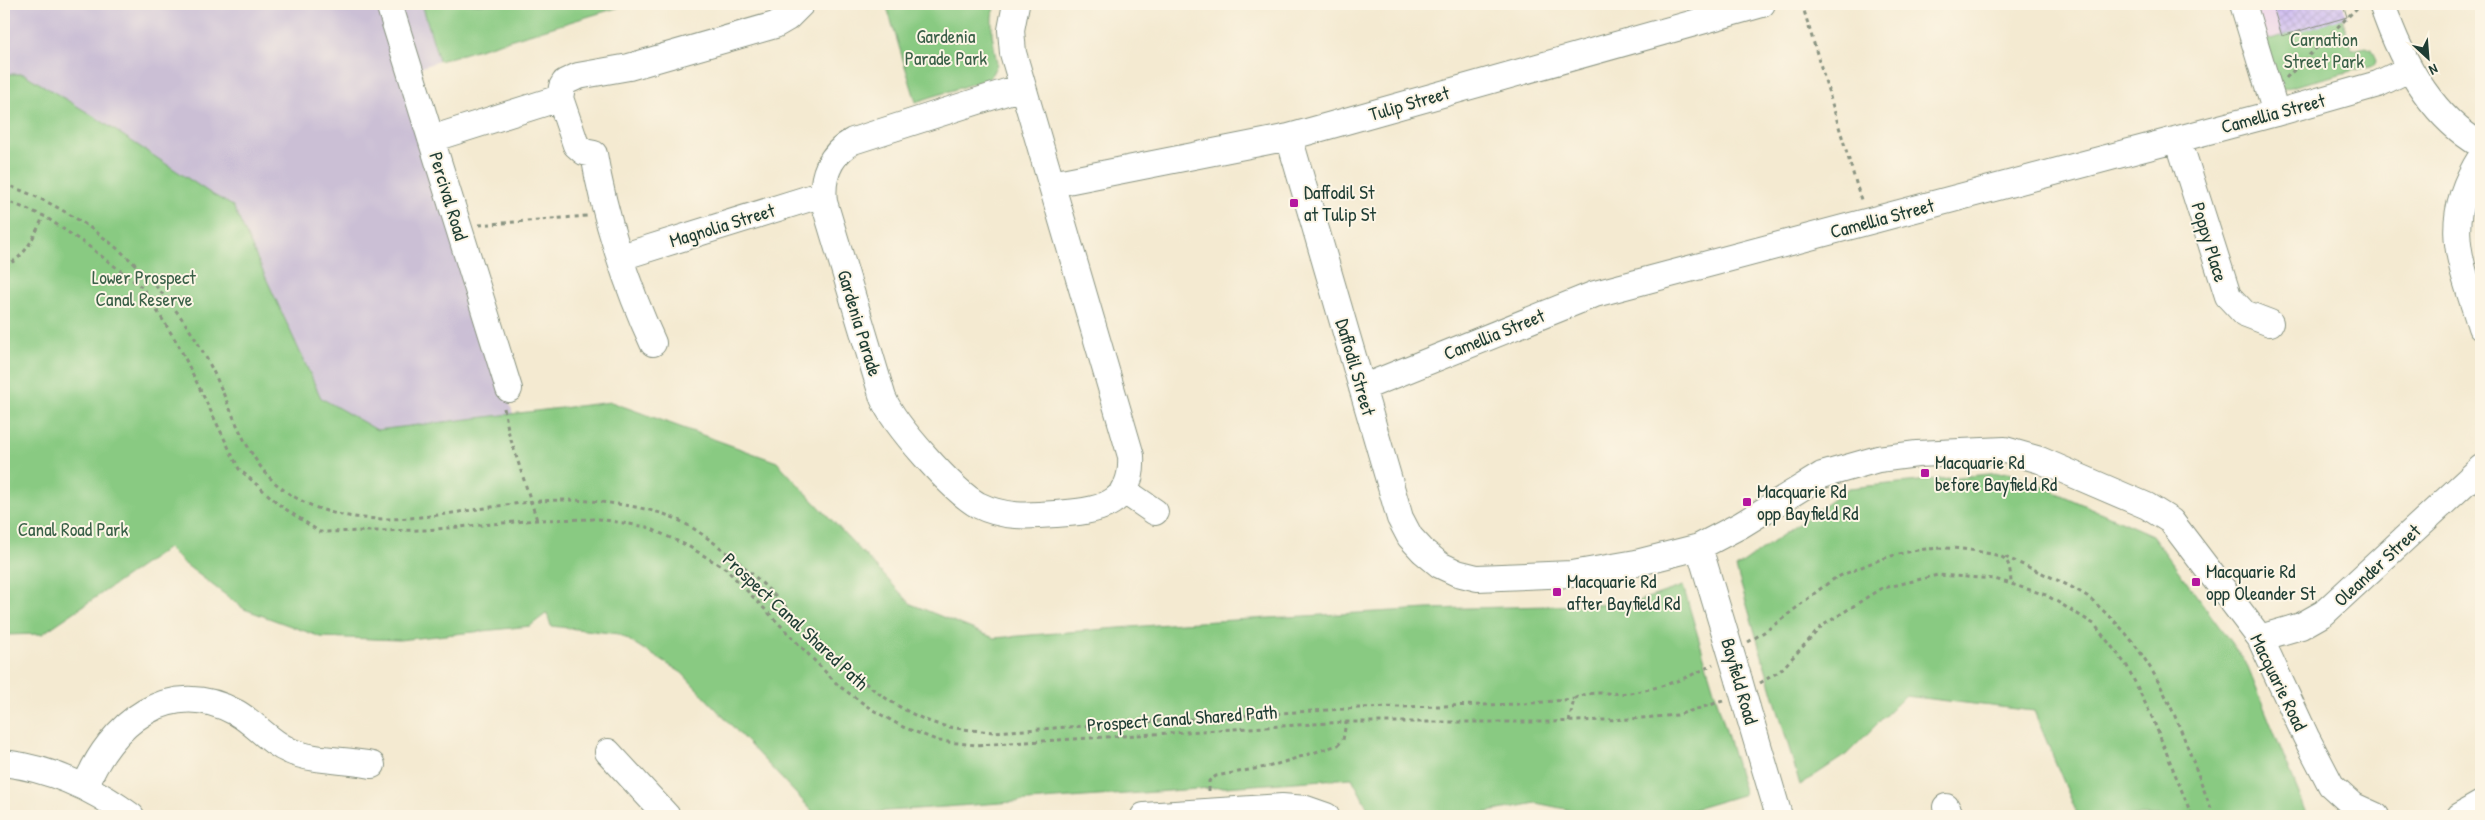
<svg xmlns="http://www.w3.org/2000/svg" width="2485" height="820" font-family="'Patrick Hand',sans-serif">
  <defs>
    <pattern id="building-cross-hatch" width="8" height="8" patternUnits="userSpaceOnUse" patternTransform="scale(1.25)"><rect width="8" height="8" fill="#c7b2f6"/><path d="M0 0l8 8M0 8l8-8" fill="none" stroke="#a192c8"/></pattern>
  </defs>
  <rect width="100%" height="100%" fill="#fcf5e5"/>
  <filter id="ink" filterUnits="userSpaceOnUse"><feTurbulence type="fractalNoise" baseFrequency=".02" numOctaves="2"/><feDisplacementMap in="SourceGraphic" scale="10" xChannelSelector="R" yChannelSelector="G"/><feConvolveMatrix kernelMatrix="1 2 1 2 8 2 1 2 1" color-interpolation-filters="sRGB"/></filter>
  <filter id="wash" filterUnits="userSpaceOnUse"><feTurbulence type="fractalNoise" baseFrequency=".0096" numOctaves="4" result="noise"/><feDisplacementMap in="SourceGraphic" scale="20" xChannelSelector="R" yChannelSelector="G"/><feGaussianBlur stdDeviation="1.12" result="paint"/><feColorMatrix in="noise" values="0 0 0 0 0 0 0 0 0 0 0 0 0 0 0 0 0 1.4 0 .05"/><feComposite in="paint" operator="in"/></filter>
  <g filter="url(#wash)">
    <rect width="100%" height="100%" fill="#f4ead1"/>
    <path fill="#ecd1ea" d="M2253,4H2338L2342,17L2264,41Z"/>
    <path fill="#cbbfd5" d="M4,4H422L439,61L413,70L513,414L377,430L321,398L233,206L210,193L95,117L24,74H4Z"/>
    <path fill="#89ca82" stroke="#54845b" d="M422,4H630L439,61Z
      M886,4H995L992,16V34L997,64L990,78L916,102Z
      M2342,17L2352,50L2366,47L2371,49L2376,60L2374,65L2283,89L2277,86L2264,41Z
      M4,74H24L95,117L210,193L233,206L321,398L377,430L611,402L777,462L911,604L994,638L1181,623L1428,609L1629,604L1683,586L1745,794L1671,816H1600L1536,803L1467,816H1372L1352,778L817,816L682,673L619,634L551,626L547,613L530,626L399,640L321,637L244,609L181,561L168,548L42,634L4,635Z
      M2009,472L2152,535L2246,663L2308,816H2078L2034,711L1905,696L1847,754L1800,785L1736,568L1849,488Z"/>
    <g id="blocks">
      <path fill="url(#building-cross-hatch)" d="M2272,4H2343L2347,17L2282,36Z"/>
    </g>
  </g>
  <g filter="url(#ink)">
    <use href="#blocks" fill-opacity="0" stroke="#8a9482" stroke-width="1"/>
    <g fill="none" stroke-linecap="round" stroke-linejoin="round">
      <defs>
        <path id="minor" d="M389,4L509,389
          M1016,4L1011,30L1013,53L1131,456C1134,507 1096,511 1056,514C1029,516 1004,518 978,505C953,491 894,425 883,398L824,202C821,176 830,154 853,141L1022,87
          M2243,4L2276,113
          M2382,4C2400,58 2429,115 2481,145
          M560,98L562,87L565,82L578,76L629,67L775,25L787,18L801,4
          M1289,137L1400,518L1410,537L1423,551L1440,565L1457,573L1477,578L1572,574L1636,563L1699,547L1741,525L1822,475L1878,459L1917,454L2005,450L2040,460L2147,506L2171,521L2260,638L2306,737L2331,785L2354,806L2376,816
          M431,139L560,98L576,145L584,152L594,154C604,216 627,287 653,343
          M2178,139L2228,296L2244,313L2270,323
          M2481,157C2440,222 2460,260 2481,327
          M1052,184L1289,137L1762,4
          M621,257L823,194
          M1362,388L1595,294L2276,113L2378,84L2409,69
          M1123,490L1155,512
          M1699,547L1739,680
          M2260,638L2301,626L2324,613L2481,468
          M1747,708L1779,816
          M608,752L667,816
          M4,763C52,769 92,787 131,816
          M85,787C110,724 169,675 237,713C256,724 270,743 290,751C315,762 345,759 372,765
          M1946,807L1951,816
          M1144,816L1282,807L1306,809L1326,816
          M2460,816L2481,804"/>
      </defs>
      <use href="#minor" stroke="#8a9482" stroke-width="28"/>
      <path stroke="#8a9482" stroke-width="3" stroke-dasharray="4 4" stroke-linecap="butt" d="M1802,4L1862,203
        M2286,78L2361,4
        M4,184C95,215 171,285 213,371C232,409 246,460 280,487C352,543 448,510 530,502C572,497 623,502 664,514C687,522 708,538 726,552C796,606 844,686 928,721C948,729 972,730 994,732L1358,708L1523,704L1574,699
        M4,200L44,216L87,245L143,288L179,346L239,469L281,506L320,532L425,530L537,520L599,519L647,527L688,546L726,569L839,686L871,709L903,727L939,741L976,745L1346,722H1551L1631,719L1677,715L1723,701
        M479,225L587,216
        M4,265C26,260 34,234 44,216
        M504,408L509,434L537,520
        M2005,557C2032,569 2061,580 2087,596C2094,601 2100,608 2107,614C2164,666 2186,746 2214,816
        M1748,642C1778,625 1803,601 1831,581C1838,576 1847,573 1855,570C1893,552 1934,543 1976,551C2004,557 2010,553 2011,584
        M1760,683L1780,671L1822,626L1880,589L1938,575L1995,579L2046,595L2094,624L2127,666L2152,717L2192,816
        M1569,722L1574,699C1590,689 1612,695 1630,693C1659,688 1688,679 1713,664
        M1209,791V781L1216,776L1271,766L1338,745L1343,740L1346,722"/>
      <use href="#minor" stroke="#fff" stroke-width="26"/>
      <defs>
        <path id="minor-bridge" d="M1739,680L1747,708"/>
      </defs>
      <use href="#minor-bridge" stroke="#8a9482" stroke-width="28" stroke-linecap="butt"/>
      <use href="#minor-bridge" stroke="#fff" stroke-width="26"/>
    </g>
  </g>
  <g fill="#b5179e" stroke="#fcf5e5" stroke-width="2">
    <rect x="1289" y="198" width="10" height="10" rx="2.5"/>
    <rect x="1920" y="468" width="10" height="10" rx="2.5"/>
    <rect x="1742" y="497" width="10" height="10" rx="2.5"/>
    <rect x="2191" y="577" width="10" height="10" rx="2.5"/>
    <rect x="1552" y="587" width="10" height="10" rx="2.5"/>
  </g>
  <g text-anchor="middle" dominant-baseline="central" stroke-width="4" stroke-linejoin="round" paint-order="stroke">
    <g font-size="19" fill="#3a6048" stroke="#fcf5e5">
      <text x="946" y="36">Gardenia<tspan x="946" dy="22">Parade Park</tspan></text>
      <text x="2324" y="39">Carnation<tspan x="2324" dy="22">Street Park</tspan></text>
      <text x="144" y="277">Lower Prospect<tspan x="144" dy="22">Canal Reserve</tspan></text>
      <text x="73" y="529">Canal Road Park</text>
    </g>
    <g font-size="19" fill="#1f3d34" stroke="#fcf5e5">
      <text transform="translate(1409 103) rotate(-16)">Tulip Street</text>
      <text transform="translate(2273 113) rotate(-15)">Camellia Street</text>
      <text transform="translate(449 196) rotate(73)">Percival Road</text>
      <text transform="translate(1882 218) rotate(-15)">Camellia Street</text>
      <text transform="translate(722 225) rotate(-17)">Magnolia Street</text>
      <text transform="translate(2210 242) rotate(73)">Poppy Place</text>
      <text transform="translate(860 323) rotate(73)">Gardenia Parade</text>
      <text transform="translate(1494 334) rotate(-22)">Camellia Street</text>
      <text transform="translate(1356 367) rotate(74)">Daffodil Street</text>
      <text transform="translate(2377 565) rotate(-43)">Oleander Street</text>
      <text transform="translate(796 621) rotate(43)">Prospect Canal Shared Path</text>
      <text transform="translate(1740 681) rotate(74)">Bayfield Road</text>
      <text transform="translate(2279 682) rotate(64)">Macquarie Road</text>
      <text transform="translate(1182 718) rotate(-4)">Prospect Canal Shared Path</text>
    </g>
    <g font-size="19" fill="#1f3d34" stroke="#fcf5e5" text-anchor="start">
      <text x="1304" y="192">Daffodil St<tspan x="1304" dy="22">at Tulip St</tspan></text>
      <text x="1935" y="462">Macquarie Rd<tspan x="1935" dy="22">before Bayfield Rd</tspan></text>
      <text x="1757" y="491">Macquarie Rd<tspan x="1757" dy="22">opp Bayfield Rd</tspan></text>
      <text x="2206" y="571">Macquarie Rd<tspan x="2206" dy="22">opp Oleander St</tspan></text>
      <text x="1567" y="581">Macquarie Rd<tspan x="1567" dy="22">after Bayfield Rd</tspan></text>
    </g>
  </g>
  <rect width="2485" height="820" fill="none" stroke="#fcf5e5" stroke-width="20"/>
  <g transform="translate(2428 58) rotate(154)" stroke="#fcf5e5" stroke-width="4" paint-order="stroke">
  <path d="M0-4L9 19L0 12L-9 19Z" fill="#1f3d34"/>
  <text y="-8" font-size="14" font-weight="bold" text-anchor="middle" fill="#1f3d34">N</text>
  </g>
</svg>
